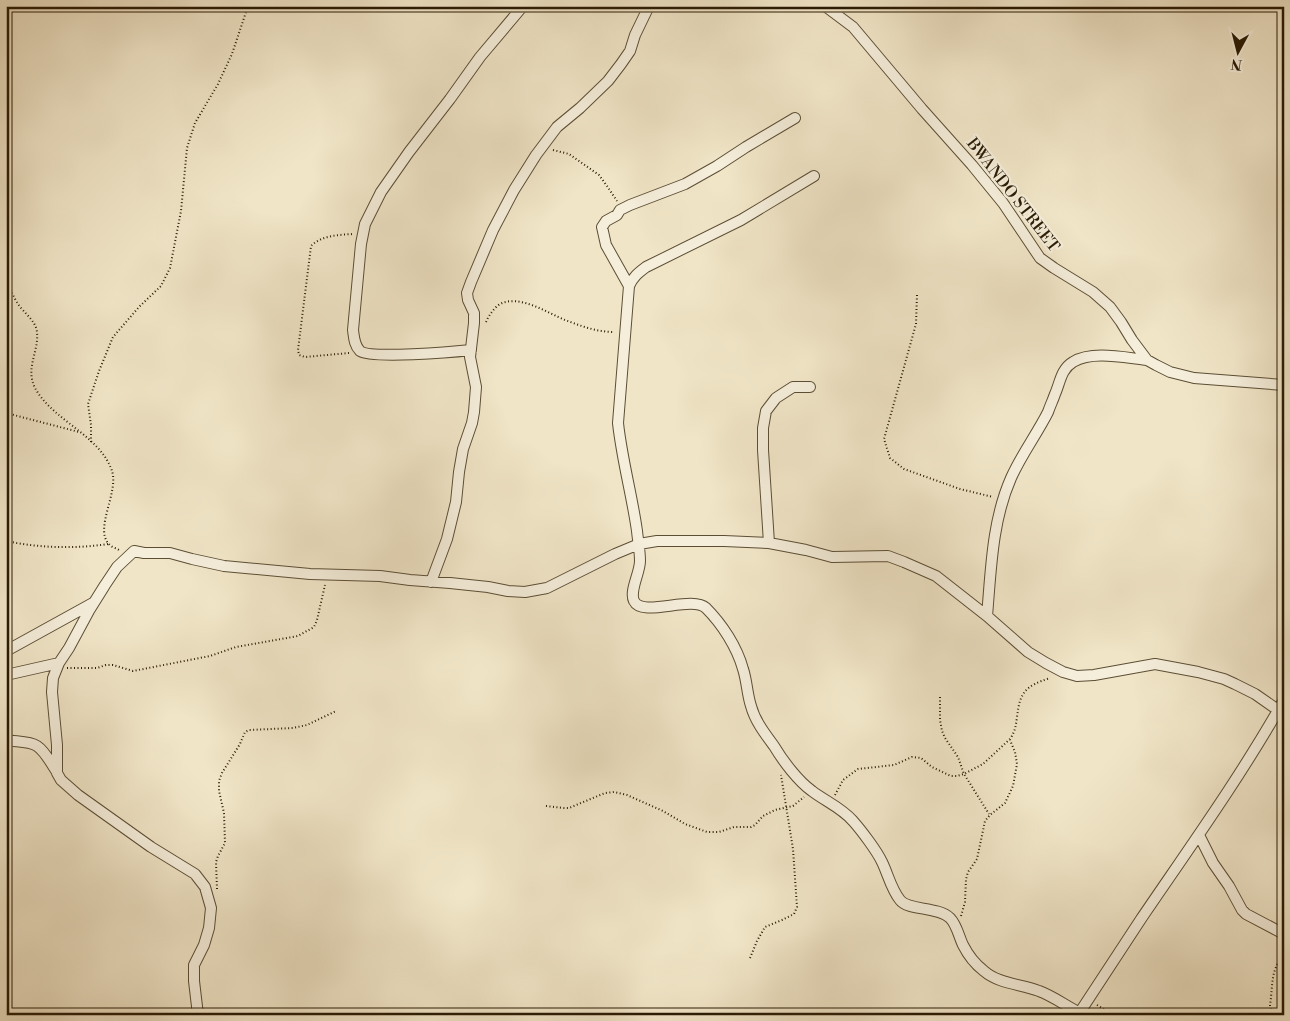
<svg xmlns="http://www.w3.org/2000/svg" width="1290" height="1021" font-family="'Libre Bodoni',serif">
  <rect width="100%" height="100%" fill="#f0e5c7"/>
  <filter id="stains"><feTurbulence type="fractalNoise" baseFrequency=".004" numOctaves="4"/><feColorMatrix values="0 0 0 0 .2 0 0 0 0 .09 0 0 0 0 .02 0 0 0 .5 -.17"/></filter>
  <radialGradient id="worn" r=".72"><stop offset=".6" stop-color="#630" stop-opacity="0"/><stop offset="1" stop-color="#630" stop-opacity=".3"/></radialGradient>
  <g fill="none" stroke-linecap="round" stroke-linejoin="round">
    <defs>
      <path id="street" d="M825,6L853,27L922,109L972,165L1003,203L1040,258L1054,268L1093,292L1110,307L1121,322L1132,340L1147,360L1156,365L1170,372L1194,378L1284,385
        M814,176L741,220L646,267C638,273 633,277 629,286L618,423C622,460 632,495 637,531C638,541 640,551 640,561C640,573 629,591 634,601C642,618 692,595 706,608C722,624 737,647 743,669C747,681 747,694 751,706C755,721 765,734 774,746C783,761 798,781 812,791C825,801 842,808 853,821C861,830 877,851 882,862C888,874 891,889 900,900C908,911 938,906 950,918C957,925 959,937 963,945C968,955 975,964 984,971C999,984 1021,984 1039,991C1053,996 1066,1006 1080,1013
        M629,286L606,245L602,227L606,221L617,215L620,210L630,205L685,184L717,166L746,147L795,118
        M471,350C453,352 371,359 360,351C354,345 354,337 353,330L361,244L365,224L381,192L409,152L450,99L480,57L523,6
        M769,543L763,450V428L766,411L776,398L793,387H810
        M431,582L447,539L456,502L459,472L463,449L472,423L474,412L476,387L470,357L474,323V313L468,300L467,293L471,282L493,230L514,190L536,155L557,127L580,108L608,81L621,64L630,51L635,35L649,6
        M987,616C991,570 992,521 1011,478C1021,455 1037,434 1048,412C1050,406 1053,400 1055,394C1060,383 1061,369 1073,362C1092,350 1126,358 1147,360
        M6,651L93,603
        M6,675L59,663
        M6,740C16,742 29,741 37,746C46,752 51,764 57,772
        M1199,835L1213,863L1229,886L1242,910L1246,914L1284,934
        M198,1015L194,981V965L204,945L209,928L211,908L205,887L195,874L151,847L78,795L61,780L57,773V745L52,692L53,678L59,663L69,648L90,609L105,585L117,567L134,551L144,553H170L192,559L224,566L310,574L380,576L410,580L450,583L488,587L508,591L525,592L547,588L615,554L639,544L657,541H724L769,543L806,550L832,557L888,556L904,562L936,576L987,616L1028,652L1046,663L1063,672L1077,676L1094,675L1155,664L1198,672L1224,679L1235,684L1255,694L1278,710
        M1078,1015C1099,983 1120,951 1141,919C1190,847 1241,776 1284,700"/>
    </defs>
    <use href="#street" stroke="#5c4e35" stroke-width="12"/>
    <path stroke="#2a1b04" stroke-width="2" stroke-dasharray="1 2.5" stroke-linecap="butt" d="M553,150L569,154L599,175L607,186L617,201
      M6,280C10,289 13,296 18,304C24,313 36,321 37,332C39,352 25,368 35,388C53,421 100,435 112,471C119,492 94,529 109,544C111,547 116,548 119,550
      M917,295L916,324L884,439L890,458L904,469L960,489L993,497
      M486,322C489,315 494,308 500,304C519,294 548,313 565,320C581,326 597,332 614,332
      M349,353L305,357L299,355L298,350L311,246C322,235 339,235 353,234
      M6,413L79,432
      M91,442V425L88,404L99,371L113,337L139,307L161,286L170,268L181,211L187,148L195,123L218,84L232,54L248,6
      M6,541C39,548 75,549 108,544
      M67,668H97L106,665H113L133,671L210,656L236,647L298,636L314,627L317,620L325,585
      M940,697V720L942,731L945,738L958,757L964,774L989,814
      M835,795L843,780L858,769L894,765L912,757L921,758L932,767L951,776H957L964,774L983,764L1010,739C1015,732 1016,725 1017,717C1020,691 1026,686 1050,678
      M546,806L564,808H569L605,793L614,792L627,795L663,811L685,824L707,832H719L734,827H751L755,825L763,816L775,810L793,806L804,797
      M217,889L216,862L218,856L225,843L224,813L219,791V781L222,773L240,744L245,732L249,730L293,728L307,725L336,711
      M961,916L965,902L966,879L968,872L977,859L985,821L990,815L1005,803L1013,786L1017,764L1015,752L1010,740
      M750,958L757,941L765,927L782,920L794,914L797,907L793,849L781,775
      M1097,1005L1114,1015
      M1275,1015L1270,1008V1005C1273,988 1270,968 1284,956"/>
    <use href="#street" stroke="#f5eedb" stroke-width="10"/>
  </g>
  <g text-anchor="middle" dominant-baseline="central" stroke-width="4.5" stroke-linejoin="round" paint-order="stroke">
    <g font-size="16" fill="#2a1b04" stroke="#f5eedb">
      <text transform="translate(1013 195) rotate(52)">BWANDO STREET</text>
    </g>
  </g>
  <rect width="1290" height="1021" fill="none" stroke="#f0e5c7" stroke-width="25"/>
  <rect x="8" y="8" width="1275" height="1006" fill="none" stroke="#2a1b04" stroke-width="2.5"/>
  <rect x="12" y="12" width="1265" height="996" fill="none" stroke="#2a1b04"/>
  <g transform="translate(1238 52) rotate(187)" stroke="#f5eedb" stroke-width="4" paint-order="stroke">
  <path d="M0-4L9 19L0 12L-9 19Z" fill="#2a1b04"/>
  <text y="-8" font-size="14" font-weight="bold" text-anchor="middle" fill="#2a1b04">N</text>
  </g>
  <rect width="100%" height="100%" filter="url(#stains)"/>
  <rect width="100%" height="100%" fill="url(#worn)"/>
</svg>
